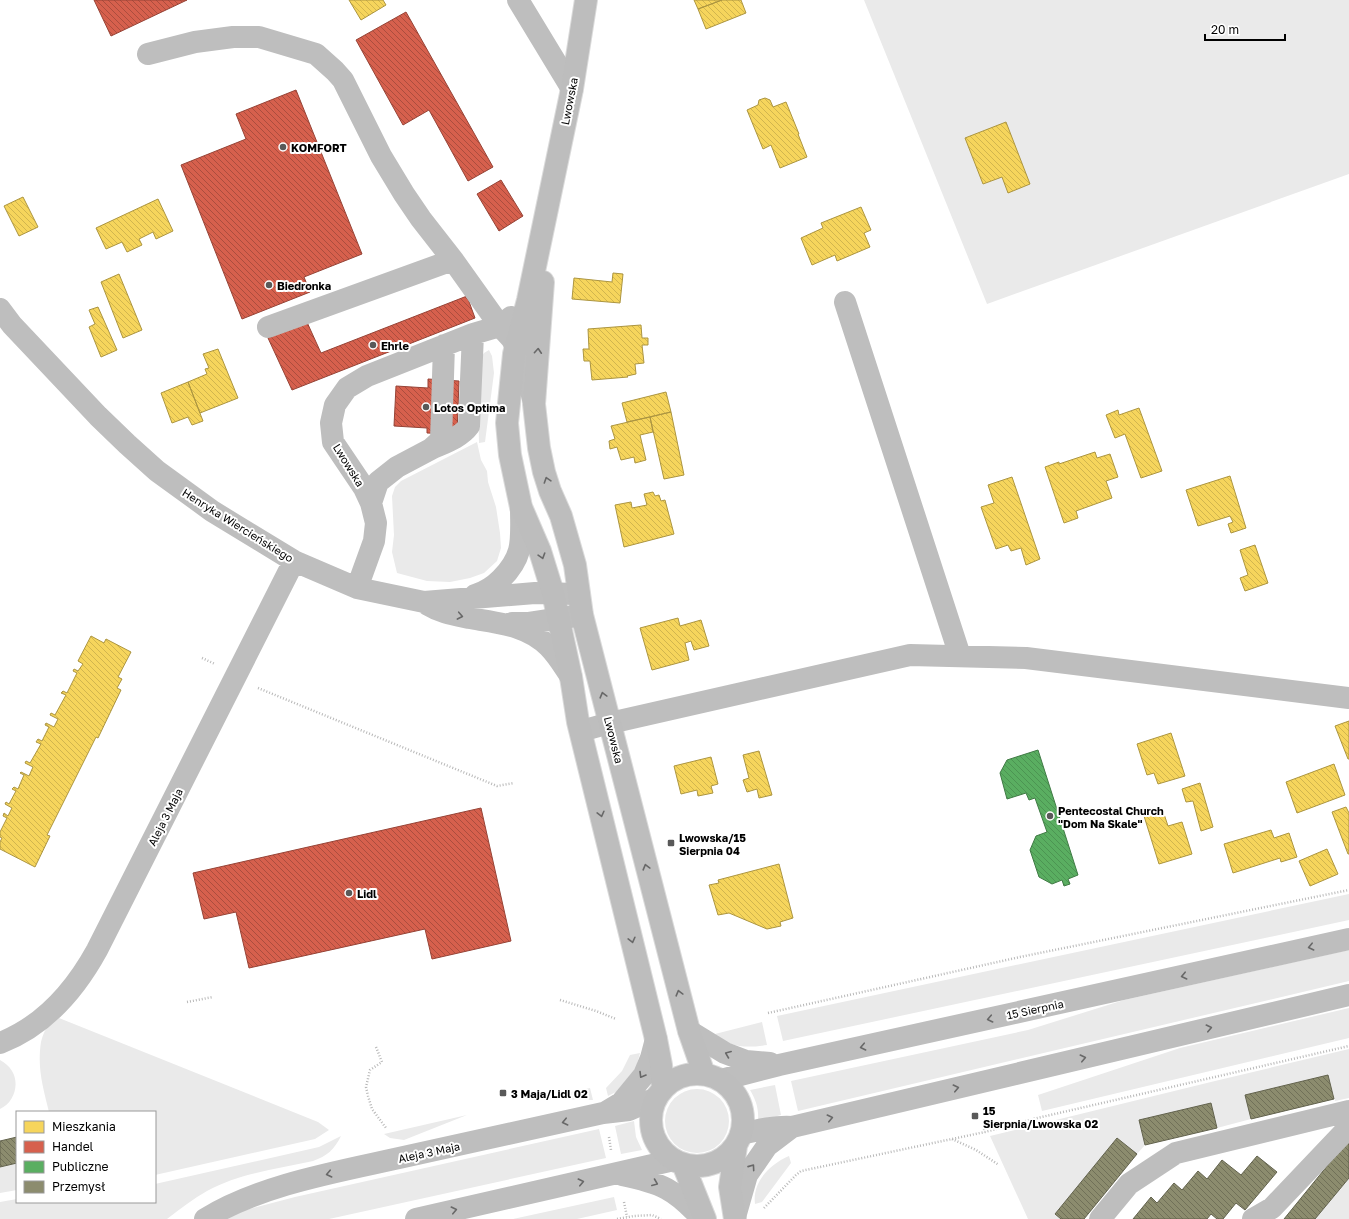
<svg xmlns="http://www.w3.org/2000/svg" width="1349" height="1219" font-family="'Golos Text',sans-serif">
  <defs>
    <pattern id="homes-back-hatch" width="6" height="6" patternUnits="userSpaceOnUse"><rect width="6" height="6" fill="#f6d55c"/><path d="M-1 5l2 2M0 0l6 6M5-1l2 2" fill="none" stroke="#d1b54e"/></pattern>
    <pattern id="shops-back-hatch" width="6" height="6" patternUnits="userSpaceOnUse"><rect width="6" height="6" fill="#d6604d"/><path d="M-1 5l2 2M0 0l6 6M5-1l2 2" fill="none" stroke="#ab4d3e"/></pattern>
    <pattern id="public-back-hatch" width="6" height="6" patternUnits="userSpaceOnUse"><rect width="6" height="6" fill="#5aae61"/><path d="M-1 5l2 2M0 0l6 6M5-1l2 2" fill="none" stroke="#4c9452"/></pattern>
    <pattern id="industry-back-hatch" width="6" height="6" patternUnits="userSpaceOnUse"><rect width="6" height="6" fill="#8c8c6e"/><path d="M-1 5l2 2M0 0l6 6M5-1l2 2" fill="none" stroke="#707058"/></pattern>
  </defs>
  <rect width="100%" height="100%" fill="#fff"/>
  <path fill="#eaeaea" d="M864,0H1349V174L987,304Z
    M489,350L492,356L494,373L485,442L479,443L478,398L480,359L484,353Z
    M477,442L481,460L487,471L488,482L496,507L500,533L501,548L497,561L484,573L470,578L450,582L427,581L397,573L392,552L394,535L392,496L395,487L401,481Z
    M1349,894V920L783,1041L777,1016Z
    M1349,950V981L798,1111L791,1081L1028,1030L1124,1000Z
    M1349,1008V1038L1042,1111L1038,1095L1180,1048Z
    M59,1018L318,1122L329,1130L315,1139L155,1175V1112H49C43,1087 37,1068 41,1042C42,1038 44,1031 47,1028C49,1024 55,1021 59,1018Z
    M762,1022L767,1045C745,1048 732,1048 715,1034Z
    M1349,1049V1098L1335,1101L1328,1075L1245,1095L1251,1119L1217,1128L1210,1103L1140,1120L1145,1145L1137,1154L1117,1138L1056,1214L1061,1219H1028L990,1136L1215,1081Z
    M640,1053L636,1068L616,1092L608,1096L606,1088L622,1071L630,1055Z
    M0,1060C5,1063 9,1066 12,1071C20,1084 14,1103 0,1109Z
    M775,1085L781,1115L758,1121C759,1109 756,1100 750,1090Z
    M590,1088L593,1100L554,1099L535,1100Z
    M665 1121a32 32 0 1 1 64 0a32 32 0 1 1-64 0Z
    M467,1115L404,1140L390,1138L384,1134Z
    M634,1121L636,1137L642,1150L621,1154L615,1126Z
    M599,1129L606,1158L329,1219H224L242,1211L295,1197Z
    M341,1136C334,1150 327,1156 313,1161C278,1169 240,1173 207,1191C193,1199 180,1209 167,1219H0V1202L17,1199V1202H155V1184L319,1147Z
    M789,1156L791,1163L762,1202L755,1204C752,1182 770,1164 789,1156Z
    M17,1163V1190L0,1193V1167Z
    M1349,1178V1219H1315Z
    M614,1197L617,1210L577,1219H513Z"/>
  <path fill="url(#homes-back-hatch)" stroke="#ac9540" d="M349,0H383L386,5L361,20Z
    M694,0H722L698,9Z
    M722,0H741L746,13L706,29L698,9Z
    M765,98L770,100L773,107L786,102L799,134H798L807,157L780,168L771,145L763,149L747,110L758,105L759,100Z
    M1006,122L1030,184L1008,193L1002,177L983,184L965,138Z
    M23,197L38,227L19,236L4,206Z
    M158,199L173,231L156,239L153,232L139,239L142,245L127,252L122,242L106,249L96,228Z
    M861,207L871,230L864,233L870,247L837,261L835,255L812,265L801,238L823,228L821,223Z
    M613,273L623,274L620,303L572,299L574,278L612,282Z
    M119,274L142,330L123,338L101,282Z
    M98,307L117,350L101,357L89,327L95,324L89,310Z
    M641,325L642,338H648V345H642L644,363L635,364L636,374L627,376L628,377L592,380L590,361H584L583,349H589L588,329Z
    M218,349L238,398L200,413L188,382L207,374L205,369L209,368L203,354Z
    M188,382L203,421L192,425L188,417L172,423L161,393Z
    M666,392L671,412L627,422L622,403Z
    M1139,408L1162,471L1141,478L1125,434L1115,438L1106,415L1118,410L1119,415Z
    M671,412L684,475L664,479L650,417Z
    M650,417L653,432L640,435L646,460L635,463L634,457L621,460L617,447L610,449L609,441L615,439L611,426Z
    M1095,452L1097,458L1110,454L1118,477L1106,481L1112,498L1076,511L1078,518L1064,523L1045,467L1059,462V464Z
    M1230,476L1246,528L1231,533L1228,524L1233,522L1230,516L1198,526L1186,490Z
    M1012,477L1040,559L1026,565L1021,548L1011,551L1008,545L996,549L981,507L994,503L988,485Z
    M653,492L655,496L659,495L661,501L665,500L674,534L624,547L615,505L631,502L632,508L647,505L644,494Z
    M1255,545L1268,583L1245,591L1240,578L1248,575L1240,550Z
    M678,618L680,626L701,620L709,646L694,650L691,641L685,643L689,660L652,670L640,628Z
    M91,636L104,643L106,639L131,652L118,677L122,679L117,688L121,690L98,738L96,737L47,835L50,836L35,867L0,849V842L2,838L0,837V832L7,818L3,816L4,813L8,816L12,808L5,804L6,802L9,804L16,791L12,789L14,787L18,789L24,775L20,773L21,772L29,776L33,767L25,763L26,761L30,763L41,744L36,742L38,739L42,741L49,727L45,725L46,723L54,727L58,719L50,715L51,713L55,715L66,695L61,693L63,691L67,693L77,673L73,671L74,669L78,671L83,664L78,661Z
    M1349,721V759H1348L1335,726Z
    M1171,733L1185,776L1158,784L1154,773L1147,775L1137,744Z
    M759,751L772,795L759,798L757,789L747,792L743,780L749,778L743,755Z
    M711,757L718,784L711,786L713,793L698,796L697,790L681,794L674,766Z
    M1334,764L1345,795L1297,813L1286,782Z
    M1200,783L1213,827L1201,831L1193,801L1186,802L1182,789Z
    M1346,807L1349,813V854H1348L1332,812Z
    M1163,811L1168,826L1182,822L1192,854L1159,864L1144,816Z
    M1271,830L1274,838L1289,833L1297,857L1281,862L1280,858L1233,873L1224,844Z
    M1327,849L1338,874L1310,886L1299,861Z
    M779,864L793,918L780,922L781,926L767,929L729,913L718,915L709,885L719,883L718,880Z"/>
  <path fill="url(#shops-back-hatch)" stroke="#964336" d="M94,0H187L111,36Z
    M406,12L493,167L468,181L429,110L403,125L356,40Z
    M296,90L362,254L304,277L310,292L242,319L181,165L246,139L236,114Z
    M501,180L523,216L499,231L477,194Z
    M467,296L475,318L292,390L268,338L306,320L321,353Z
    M428,379L459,381L457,434L427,433V428L394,426L396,386L428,388Z
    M481,808L511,941L432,959L425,929L249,968L236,912L204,919L193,873Z"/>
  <path fill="url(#public-back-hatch)" stroke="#3f7a44" d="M1038,750L1078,875L1068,879L1070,884L1064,886L1062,880L1052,884L1039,877L1030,850L1036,836L1047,832L1035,798L1029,800L1026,793L1007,799L1000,773L1007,760Z"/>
  <path fill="url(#industry-back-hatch)" stroke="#62624d" d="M1328,1075L1334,1099L1251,1119L1245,1095Z
    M1211,1103L1217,1128L1145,1145L1139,1120Z
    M17,1137V1163L0,1167V1141Z
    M1117,1138L1137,1154L1084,1219H1061L1055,1214Z
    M1349,1139V1178L1315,1219H1284Z
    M1257,1156L1277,1172L1245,1210L1236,1203L1223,1219H1217L1211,1214L1207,1219H1133L1151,1197L1157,1203L1174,1183L1182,1190L1198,1171L1207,1179L1222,1160L1241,1175Z"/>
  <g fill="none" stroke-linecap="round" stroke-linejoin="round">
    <defs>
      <path id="major" d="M586,0L572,89L528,300L514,354L507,423L510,455L521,507L540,551L553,593L571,677L578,722L656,1039L661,1065L663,1089
        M543,282L534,404L539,448L544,472L550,491L561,516L575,565L582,615L689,1031L704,1074
        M651 1120a46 46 0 1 1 92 0a46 46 0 1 1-92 0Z
        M683,1164L705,1219
        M735,1219L730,1187L736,1146"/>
    </defs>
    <use href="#major" stroke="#dbdbdb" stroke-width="24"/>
    <path stroke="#b8b8b8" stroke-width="2.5" stroke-dasharray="1 2" stroke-linecap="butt" d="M202,658L215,664
      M258,688L497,786L514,783
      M560,1000L596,1011L616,1019
      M187,1002L213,997
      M768,1013L1020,957L1349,890
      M376,1047L382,1062L370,1070L366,1087L368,1096L372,1109L386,1128
      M983,1126L985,1132
      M609,1137L611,1150
      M952,1139L976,1150L999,1165
      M624,1202L627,1217
      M764,1208L796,1175L801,1171L985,1132L1033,1119L1349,1046
      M617,1219L634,1216L652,1215L661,1219"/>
    <path stroke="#bebebe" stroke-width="22" d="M518,0L572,89
      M148,54L195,42L233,37H259L316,54L335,71L343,80L381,156L404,194L421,219L453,260L500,326L511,338L516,346L528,379L533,399
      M845,302L960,656
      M0,309L12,325L98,416L127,444L157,471L212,511L294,561L357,588L424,602L535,593L579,594
      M268,327L453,260
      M431,449C444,443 460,438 469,426L473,334
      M371,503L378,482L397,467L431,449L441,440L444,345
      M357,588L374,541L376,523L371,503L364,488L333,442L331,423L335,405L347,388L367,376L473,334L500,326L511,317
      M475,595C485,592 494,586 501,579C525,555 521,539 521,507
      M428,605C441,613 455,615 469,618C498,623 528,625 549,647C558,656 564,667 571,677
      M512,623H529L582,615
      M581,731L610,723L910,655L1026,658L1349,698
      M689,1031L725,1053L746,1061L770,1063
      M0,1043C44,1026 75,990 97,950L294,561
      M721,1080L779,1065L1349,939
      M606,1112L621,1103L644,1075L651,1058L656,1039
      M741,1134C758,1130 774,1126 792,1127L1349,995
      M622,1175C661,1183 675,1189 702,1219
      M735,1217L747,1175L767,1146L792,1127
      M205,1219C260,1185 336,1172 399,1158C467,1143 535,1128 603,1113L629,1110L656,1098
      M416,1219L674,1160
      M1100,1219L1129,1184L1176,1153L1349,1111
      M1253,1219L1272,1208L1349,1127"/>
    <use href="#major" stroke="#bdbdbd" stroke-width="22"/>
  </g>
  <defs><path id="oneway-chevron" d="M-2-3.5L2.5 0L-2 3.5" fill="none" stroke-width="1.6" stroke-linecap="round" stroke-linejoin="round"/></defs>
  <g stroke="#686868">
    <use href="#oneway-chevron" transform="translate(538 351) rotate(-86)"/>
    <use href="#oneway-chevron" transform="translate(547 480) rotate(-108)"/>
    <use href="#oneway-chevron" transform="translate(542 556) rotate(73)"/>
    <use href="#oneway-chevron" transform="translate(460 616) rotate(11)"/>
    <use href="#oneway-chevron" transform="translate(603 695) rotate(-105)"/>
    <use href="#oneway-chevron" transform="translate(601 814) rotate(76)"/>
    <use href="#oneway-chevron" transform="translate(646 867) rotate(-105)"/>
    <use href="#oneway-chevron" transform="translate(632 940) rotate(76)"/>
    <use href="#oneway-chevron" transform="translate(1311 947) rotate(167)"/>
    <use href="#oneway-chevron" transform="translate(1184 976) rotate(167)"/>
    <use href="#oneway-chevron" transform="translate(679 993) rotate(-105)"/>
    <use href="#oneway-chevron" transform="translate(990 1019) rotate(168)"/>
    <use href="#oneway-chevron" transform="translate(1209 1028) rotate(-13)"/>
    <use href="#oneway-chevron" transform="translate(863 1047) rotate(168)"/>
    <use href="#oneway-chevron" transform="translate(728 1054) rotate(-158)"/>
    <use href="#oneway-chevron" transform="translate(1083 1058) rotate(-13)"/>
    <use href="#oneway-chevron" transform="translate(642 1075) rotate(121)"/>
    <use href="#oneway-chevron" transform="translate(956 1088) rotate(-13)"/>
    <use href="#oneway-chevron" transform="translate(830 1118) rotate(-13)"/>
    <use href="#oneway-chevron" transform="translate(565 1122) rotate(167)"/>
    <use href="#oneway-chevron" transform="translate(752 1167) rotate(-55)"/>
    <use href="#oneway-chevron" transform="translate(329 1174) rotate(167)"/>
    <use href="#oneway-chevron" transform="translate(581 1182) rotate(-13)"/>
    <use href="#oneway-chevron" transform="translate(655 1183) rotate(22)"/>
    <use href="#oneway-chevron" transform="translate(454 1210) rotate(-13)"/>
  </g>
  <g fill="#595959" stroke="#fff" stroke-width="1.5">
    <circle cx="283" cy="147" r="4"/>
    <circle cx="269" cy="285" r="4"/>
    <circle cx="373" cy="345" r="4"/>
    <circle cx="426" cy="407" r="4"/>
    <circle cx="1050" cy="816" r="4"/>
    <rect x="667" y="839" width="8" height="8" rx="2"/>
    <circle cx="349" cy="893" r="4"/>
    <rect x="499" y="1089" width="8" height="8" rx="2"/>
    <rect x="971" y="1112" width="8" height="8" rx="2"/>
  </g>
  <g text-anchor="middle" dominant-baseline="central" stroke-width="4" stroke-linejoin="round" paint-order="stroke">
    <g font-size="11" fill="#000" stroke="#fff">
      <text transform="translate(569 101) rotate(-79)">Lwowska</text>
      <text transform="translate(349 465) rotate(58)">Lwowska</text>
      <text transform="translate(238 525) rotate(32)">Henryka Wiercieńskiego</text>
      <text transform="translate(614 740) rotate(76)">Lwowska</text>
      <text transform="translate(165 817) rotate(-63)">Aleja 3 Maja</text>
      <text transform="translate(1035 1009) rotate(-12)">15 Sierpnia</text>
      <text transform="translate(429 1152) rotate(-12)">Aleja 3 Maja</text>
    </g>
    <g font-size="11" font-weight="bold" fill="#000" stroke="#fff" text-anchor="start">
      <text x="291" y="147">KOMFORT</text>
      <text x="277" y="285">Biedronka</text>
      <text x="381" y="345">Ehrle</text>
      <text x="434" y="407">Lotos Optima</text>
      <text x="1058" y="810">Pentecostal Church<tspan x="1058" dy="13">"Dom Na Skale"</tspan></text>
      <text x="679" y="837">Lwowska/15<tspan x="679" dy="13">Sierpnia 04</tspan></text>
      <text x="357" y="893">Lidl</text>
      <text x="511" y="1093">3 Maja/Lidl 02</text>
      <text x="983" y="1110">15<tspan x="983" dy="13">Sierpnia/Lwowska 02</tspan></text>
    </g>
  </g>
  <rect x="16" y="1111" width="140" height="92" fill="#ffffff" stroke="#999999"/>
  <rect x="24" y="1121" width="20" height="12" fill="#f6d55c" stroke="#999999"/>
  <text x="52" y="1131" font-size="12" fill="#000000">Mieszkania</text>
  <rect x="24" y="1141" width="20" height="12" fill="#d6604d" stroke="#999999"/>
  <text x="52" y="1151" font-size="12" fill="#000000">Handel</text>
  <rect x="24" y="1161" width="20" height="12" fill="#5aae61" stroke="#999999"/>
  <text x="52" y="1171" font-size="12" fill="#000000">Publiczne</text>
  <rect x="24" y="1181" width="20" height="12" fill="#8c8c6e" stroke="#999999"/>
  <text x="52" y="1191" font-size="12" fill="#000000">Przemysł</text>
  <path d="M1205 34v6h80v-6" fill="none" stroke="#000000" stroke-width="2"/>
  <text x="1211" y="34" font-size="12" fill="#000000" stroke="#ffffff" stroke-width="3" paint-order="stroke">20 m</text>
</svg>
